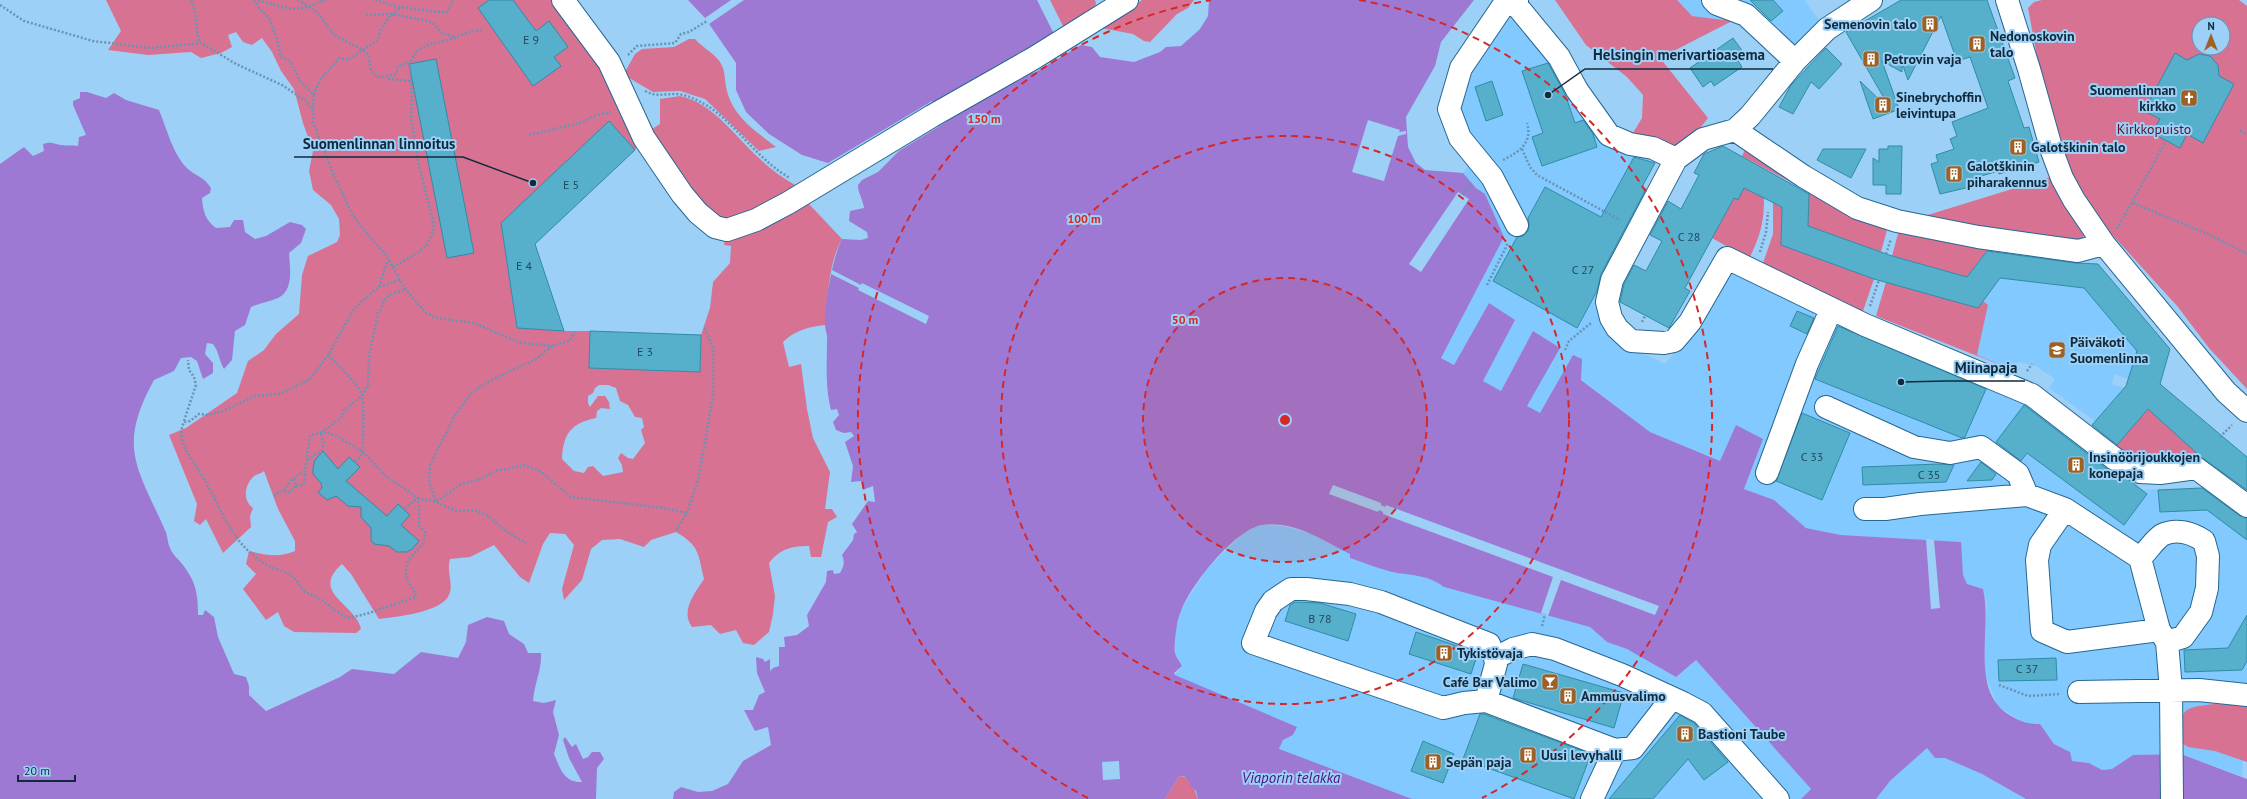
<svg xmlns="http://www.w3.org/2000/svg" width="2247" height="799" font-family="'PT Sans',sans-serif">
  <rect width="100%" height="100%" fill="#9dd0f6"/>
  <path fill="#81c9fe" d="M1677,0H1804L1822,24L1791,52L1773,53L1732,21L1692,16Z
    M1506,7L1535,41L1591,123L1657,159L1627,214L1629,232L1598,289L1601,311L1632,348L1665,364L1684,340L1727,267L2029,403L2113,464L2142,490L2215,487L2247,511V696L2242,776L2181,754L2133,755L2112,769L2102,770L2089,763L2072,761L2070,752L2054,744L2040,724H2026L1997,706L1984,670L1987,603L1983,589L1967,584L1963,575L1960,542L1841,535L1806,528L1774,500L1744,489L1763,439L1720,461L1650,432L1581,379L1582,375L1573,355L1541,414L1527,406L1533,332L1501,391L1483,381L1515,320L1489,303L1454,365L1441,358L1504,237L1485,195L1476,188L1463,173L1475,156L1449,109Z
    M2000,278L2084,288L2137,351L2128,379L2114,374L2112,384L2124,388L2095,421L2049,388L2055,379L2036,366L2018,362L2013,370L1977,355L1988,305L1983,301Z
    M1262,525L1282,526L1312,534L1350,554V558L1397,573L1414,574L1438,582L1444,587L1590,627L1607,642L1627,649L1676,677L1696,660L1811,789L1801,799H1258L1283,740L1293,735L1296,727L1175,675L1182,666L1175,653L1176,629L1181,610L1207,569L1245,532Z
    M1927,748L1935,758H1945L1982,774L2026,799H1876L1890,781Z"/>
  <path fill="#d87292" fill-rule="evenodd" d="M106,0H552L598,60L639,142L635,150L609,122L501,223L517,328L564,331H590L589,368L700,372L701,335L710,308L713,282L730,263L731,246L724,245L725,240L808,203L842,239C828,264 828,297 825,325C809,327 795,330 783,342L789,367L801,364L807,409L813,438L830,472L825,509H832L837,517L828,522L821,557H811L809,546C791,546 780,549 769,563L775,596L773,614L769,632L754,645L743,643L736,630L720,634L711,625L692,627C680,611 695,593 704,579C698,554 700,546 676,532L651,540L644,547L620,539L602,540L591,549L582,580L564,600L562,589L574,545L565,534L550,533L543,544L529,583L520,577L494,545L470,557L450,559C446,572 454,584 449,595C442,612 396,617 379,619L351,574L342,564C309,593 356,604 361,629L356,633L294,632L284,626L278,612L266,620L243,589L256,574L246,564L249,551C266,555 278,558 295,551V541L278,509L264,471C261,474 256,474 253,477C245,485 242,500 253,508L250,516L251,527L223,553L206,519L200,525L194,521L197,504L169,435L186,428L237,393L248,361L264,350L276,334L299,314L302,275L308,256L337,242L340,235L339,219L331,205L313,190L309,171L313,151L303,123L294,89L281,71L272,52L262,38L252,45L243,42L236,32L228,35L232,47L221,53L201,58L191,52L148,55L108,50L121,31ZM599,385H608L616,388L620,401L628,405L635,417L642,418L644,427L641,430L645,443L633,459L628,458L621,453L618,458L622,465L623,472L603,476L593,466L588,467L584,473L574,471L562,459C563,434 571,423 596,418L597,411L601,408L610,409L609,402L605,396H598L590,407L588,403V396L593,393L595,388Z
    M1050,0H1095L1096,4L1092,11L1064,28Z
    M1142,0H1194L1188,8L1177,14L1150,42L1144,41L1133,34L1101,28Z
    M1555,0H1677L1692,16L1732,21L1660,58L1708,118C1698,132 1687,142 1672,151L1630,138L1642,118L1643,95L1627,77L1586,45Z
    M2042,0H2239L2247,6V389L2209,348L2178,307L2107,229L2081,191L2064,157L2041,78L2028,8L2034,2ZM2199,24H2223V48H2199Z
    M689,39H695C702,47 714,53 720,62C726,71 724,80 727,91C734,118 756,131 776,147L759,151L705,99L680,91L653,92L629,78L625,72L635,54L642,49L674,47Z
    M680,96C715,104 734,136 760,159C770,169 782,177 795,185L789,191L741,218L726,219L715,213L691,191L649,131L660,124V99Z
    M1746,148L1888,226L1881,252L1808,226L1809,192L1742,156Z
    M2054,176L2086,233L2079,242L1918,218Z
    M1744,187L1764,198C1764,224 1760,236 1749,259L1712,238L1734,198Z
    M1773,202L1782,207L1781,245L1874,279L1863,311L1841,304L1762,266L1773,234Z
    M1899,230L1988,249L1967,277L1892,256Z
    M1886,282L1978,308L1983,301L1988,305L1977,355L2013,370L1876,316Z
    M2148,409L2197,453C2190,461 2184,461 2174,463C2149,467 2136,462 2116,446Z
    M2214,704L2247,705V762L2215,751L2188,747L2178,741C2182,708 2181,708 2214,704Z
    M1179,776C1192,776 1194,789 1198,799H1165Z"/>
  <path fill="#9d79d4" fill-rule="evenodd" d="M688,0H1037L1054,34L1030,69L1034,73L1081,45L1092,47L1100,57L1134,62L1160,52L1166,47L1181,46L1200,29L1208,16L1209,0H1474L1441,42L1435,66L1406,117L1408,147L1416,163L1425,170L1463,173L1476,188L1485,194L1504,237L1441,358L1454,365L1489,303L1515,320L1483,381L1501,391L1533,331L1560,348L1527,406L1540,413L1573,355L1582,359L1581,380L1650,432L1720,461L1736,425L1763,439L1744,489L1774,500L1806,528L1841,535L1961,542L1963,575L1967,584L1983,589C1993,628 1968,692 2011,716C2022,722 2027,724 2040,724L2054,744L2070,752L2072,761L2089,763L2102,770L2112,769L2133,755L2181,754L2247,779V799H2026L1982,774L1945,758H1935L1927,748L1890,781L1876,799H1801L1811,789L1696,660L1676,677L1627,649L1607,642L1590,627L1444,587C1430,576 1414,575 1397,573C1382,570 1365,563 1350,558V554C1324,541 1294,520 1262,525C1234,530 1191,585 1181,611C1177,620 1176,631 1175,641C1175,644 1174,650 1175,653C1176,657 1180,662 1182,666L1174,673L1175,675L1297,727L1293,735L1283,740L1279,749L1412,799H1198L1196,791L1190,785V782L1184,776H1179L1165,799H673L674,792L681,787L698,792L712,791L728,784L743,761L771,745L768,727L755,731L744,710H753L759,695L765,692L757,673L756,657L763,659L765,662L770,659V671L773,668L779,666V647H785L784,637L797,635L809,626L807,615L826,582L827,571L833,570L834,574L840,573C844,566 845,562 842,555L853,540L854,534L857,532L852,524L868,501L875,502L873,486L863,490L861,481L851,482L853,466L845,442L854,436L851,432L844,433L836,430L833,422L839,415L837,409L831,410C825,386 827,365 827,340C828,335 825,330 825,325C824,305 833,256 842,239L861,240L868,238L867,232L849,221L850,211L864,208C863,199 858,194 858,185L862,180L878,172L899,151L946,122L932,101L828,163L802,155L769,134L746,112L736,90V63L705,18ZM1119,761L1120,779L1103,780L1102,762Z
    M80,92H87L106,98L114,93L126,100L159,110C167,129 173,155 188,169C197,177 203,176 211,188L210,193L202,198C203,211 205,220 216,228L230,227L234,220H243L245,232L255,239L266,236L290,222L302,225L306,229L301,243L289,253C290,267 294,291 278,298C269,302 260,303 251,307L245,325L235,331L232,360L224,369C219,360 219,352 213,344L207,343L205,354L213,363V373L203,379L197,361L191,357L181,358L174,371L154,380C117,447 137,467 165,530C168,536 167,542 170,548C172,554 179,560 183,565C196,582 198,594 198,615H203L205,610L214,617L218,637L234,674L246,677L249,686V695L266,711L340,677L352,669L394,674L421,652L458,658L466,642L468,625L487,617L504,621L509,634L524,644L528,653H541C542,670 534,684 533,701L544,703L556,700L553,712L559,735L554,754C560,768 564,783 582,782L569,758L563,740L565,737L572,747L576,744L583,759L588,757L592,752H600L604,759L597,768L596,799H0V164L24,147L33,156L44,151L43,144C52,141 53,144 62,145C68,146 72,145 78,146L79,137L86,135L73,105V101L80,98Z"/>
  <path fill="#9dd0f6" d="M731,0H744L709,24L705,18Z
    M1368,120L1400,130L1399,132L1406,131V134L1398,136L1384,181L1352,172Z
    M1458,192L1469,199L1421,272L1409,264Z
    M832,270L861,285L862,283L929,316L926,324L858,290L859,288L831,274Z
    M1333,485L1381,503V505L1385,507L1386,505L1659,606L1655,615L1561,580L1548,616L1541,613L1553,577L1383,514V512L1379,510L1378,512L1329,494Z
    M1926,539L1934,540L1940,608L1931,609Z"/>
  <path fill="#56afcb" stroke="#2f8ca7" d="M489,0H513L536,31L549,21L568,47L554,57L561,66L533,86L478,8Z
    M1750,0H1773L1783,11L1771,21Z
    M1901,0H1987L2015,78L2008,81L2024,128L2029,127L2039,162L1999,174L1998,171L1968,180L1970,187L1940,194L1931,164L1938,162L1936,155L1954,149L1950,139L1957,136L1952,122L1988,108L1970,57L1957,61L1941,16L1908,80L1902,63V72L1882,61L1899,109L1892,112L1846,32Z
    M1733,38L1746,56L1738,61L1742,67L1714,86L1711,81L1703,87L1690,68Z
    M1826,48L1842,64L1819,89L1811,82L1793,114L1779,107L1791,85Z
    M2175,53L2187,60L2199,54L2210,56L2218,65L2219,76L2234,84L2203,143L2187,134L2180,148L2152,133L2160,119L2144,111Z
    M436,59L474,253L447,258L409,64Z
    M1548,63L1565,94L1575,123L1583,120L1593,134L1597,147L1542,166L1532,137L1543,133L1522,71Z
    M1492,81L1503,115L1486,121L1475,87Z
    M1860,81L1892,112L1873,119Z
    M609,121L635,150L535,244L564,331L517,328L501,223Z
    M1723,146L1809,194L1808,226L1892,256L1967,277L1987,251L2076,263L2098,264L2170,349L2160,384L2247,457V490L2201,457L2148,409L2117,445L2092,425L2126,386L2137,351L2084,288L2000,278L1978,308L1874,279L1781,245L1782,207L1744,188L1738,200L1734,198L1685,288L1690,291L1669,328L1620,302L1624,284L1634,265L1646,271L1662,241L1650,235L1668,201L1681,209L1699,175L1694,173L1704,154Z
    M1888,146H1902L1901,194H1886V185H1873V158L1879,162V149H1888Z
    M1823,149H1866L1851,178L1817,160Z
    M1634,157L1655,163L1642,187L1646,189L1601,274L1597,291L1577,328L1493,281L1517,237L1523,236L1528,231L1529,225L1528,218L1545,187L1601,217Z
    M1797,311L1814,318L1807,334L1790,326Z
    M1838,326L1986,389L1965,437L1962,438L1815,379Z
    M590,331L701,335L700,372L589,368Z
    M2024,405L2107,469L2129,480L2147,494L2124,525L2027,453L2021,461L1996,442Z
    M1802,413L1850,433L1822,500L1776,481Z
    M323,451L338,469L349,457L360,467L346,481L387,516L398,504L410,515L401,525L419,541L412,549L407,552H397L389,546L374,544L371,540V528L361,517V507L348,506L336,496L327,500L318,492L322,488L321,483L313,474V467L315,460Z
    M1981,462L1996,474L1992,480L1967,481Z
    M1939,464L1954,465L1946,482L1863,485L1862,467Z
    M2202,488L2240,516L2247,518V540L2207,510L2160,512L2158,490Z
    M1295,602L1320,603L1356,614L1348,641L1285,621L1290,605Z
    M2247,615V661L2242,670L2185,672L2184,650L2228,648Z
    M1416,632L1478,653L1471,674L1409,654Z
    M2056,658L2057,680L1999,681L1998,660Z
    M1523,664L1624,693L1614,728L1513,698Z
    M1480,714H1484L1591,754L1574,799L1463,759Z
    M1680,715L1694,723L1728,762L1704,780L1688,759L1653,799H1609Z
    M1423,741L1454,754L1443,783L1411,771Z"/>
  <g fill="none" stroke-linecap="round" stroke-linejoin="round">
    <defs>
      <path id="minor" d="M563,0L609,62L644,138L682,194L698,213L715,227L727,230L756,220L788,203L932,116L1034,58L1127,0
        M1507,0L1461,68L1449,109L1460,138L1492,177L1517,225
        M1517,0V6L1559,57L1577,90L1609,135L1630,144L1653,148L1676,159
        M1713,0L1717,4L1746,15L1795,61
        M1871,0L1827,29L1795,61L1750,116L1735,130L1703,139L1676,159L1612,280L1607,302L1611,318L1617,328L1631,341L1664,343L1674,341L1690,322L1727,258L1865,325L2032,395L2115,459L2140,472L2160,473L2196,468L2247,506
        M2007,0L2029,69L2052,151L2062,178L2074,200L2104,244L2226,392L2247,411
        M1735,130L1803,176L1857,208L1897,221L1978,237L2078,251L2104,244
        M1826,407L1914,447L1950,453L1981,447L2018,474L2027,495
        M1767,473L1807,364L1831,310
        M1865,509H1885L1920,504L2027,495L2065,509L2140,558L2159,630
        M2065,509L2040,545L2037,560L2042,631L2067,642L2159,630L2167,642L2183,637L2201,612L2207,588L2208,556L2204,541C2192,533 2176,528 2162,535C2154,540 2147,552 2140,558
        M2167,642L2171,690L2172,799
        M1495,658L1513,649L1532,644L1555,649L1622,675L1683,703L1702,713L1778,799
        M2079,692L2199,690L2247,695
        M1486,701L1496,664L1495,658L1489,644L1381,602L1350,594L1306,589H1291L1273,601L1266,611L1253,643L1443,708L1464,703L1486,701L1615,750L1633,748L1672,698
        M1592,799L1615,750"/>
    </defs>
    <use href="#minor" stroke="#266791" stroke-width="24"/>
    <path stroke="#6993b2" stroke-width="2.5" stroke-dasharray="2 2" stroke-linecap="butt" d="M191,0C199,17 193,29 201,43
      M254,0C260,10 262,10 268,17C272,22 280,50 281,57L290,61L300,81L314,95L313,111
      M254,0C272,3 288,12 307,7C313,6 318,2 325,0
      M298,0L318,13L334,35L363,50L368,55L371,70L377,77L386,76L388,79L410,81
      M375,0L399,7L440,12H447L453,0
      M0,5L24,21L93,41L151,48L201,43L236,64L282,85L306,101L313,111V122L332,171L351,212L363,229L386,255L406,290L426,313L438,318L474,323L521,343L534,344L552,346L569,341L575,332
      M366,15L393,14L427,21L434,24L442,33L455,37
      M628,55L637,46L675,43L681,34L689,32L707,21
      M386,76L396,74L398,66L410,62
      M645,91C656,97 664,94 677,94C688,95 697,100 706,105C737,124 756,159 790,178
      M314,95C320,76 327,73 339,58L348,60L378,40L380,31L390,16L401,7
      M2240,131L2247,134
      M529,135L576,124L600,114L611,113
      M1522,149L1530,167L1537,175L1620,220
      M1503,160C1519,152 1533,143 1527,123
      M1463,195L1471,184
      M2133,203L2210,235L2247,254
      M2117,229L2166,141
      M1760,252L1766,232L1768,212
      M1886,254L1891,239
      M393,267L414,255L426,246L432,235L434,225L419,166L411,118L412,100L410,62L417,51L429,44L445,41L472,31L482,30
      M400,280L379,287L361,302L354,309L328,355L310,379L280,394L255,396L223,411L208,415L199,414L190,421L184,422C175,440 192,459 201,474C223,509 227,539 265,564C274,569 285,571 293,577C297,580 300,587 304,591C310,595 317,596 323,601C331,607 338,613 348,618L366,614L416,597C415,591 412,588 409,583C400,566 413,554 424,543L425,532L419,526V508L418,498L404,509
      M1487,285L1508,243
      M379,287L388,260
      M1870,306L1879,280
      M1642,322L1645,316
      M552,346L536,359L491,380L471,393L454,417L430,465L429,481L436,502L461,484L481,479L495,471L524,465L540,471L571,497L664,508L687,513
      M1565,350L1569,341L1591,323
      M328,355C337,364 358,384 362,395C364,401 364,451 361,456C360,458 356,461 354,462
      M2027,371L2032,364
      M184,421L196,385L194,377L189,370L188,360
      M2220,437L2232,425
      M308,460L322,450L324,442L321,437L322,432L343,416V411L362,396L368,385L369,356L378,313C383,308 382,304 385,299C389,293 399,292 406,290
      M296,486L302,485L305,482V471
      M284,491C290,480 293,477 305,471L310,435L326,432L336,436L362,451L386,476L418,498L436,502L456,511L475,510L488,516L510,534L526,543
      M274,496L280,491L290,492L296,486L294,477
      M676,530L687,513L699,476L713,396V348L704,326
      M1542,626L1545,614
      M1999,685L2028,696L2059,694"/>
    <use href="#minor" stroke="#fff" stroke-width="22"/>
  </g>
  <circle cx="1285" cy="420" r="142" fill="#d62828" fill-opacity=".12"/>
  <g fill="none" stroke="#d62828" stroke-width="2" stroke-dasharray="7 5">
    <circle cx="1285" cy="420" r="142"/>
    <circle cx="1285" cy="420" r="284"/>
    <path d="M1088 798A426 426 0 0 1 1211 0M1359 0A426 426 0 0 1 1482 798"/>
  </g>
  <defs>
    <symbol id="building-square" viewBox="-11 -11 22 22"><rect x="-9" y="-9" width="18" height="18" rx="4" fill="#9e6125" stroke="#9dd0f6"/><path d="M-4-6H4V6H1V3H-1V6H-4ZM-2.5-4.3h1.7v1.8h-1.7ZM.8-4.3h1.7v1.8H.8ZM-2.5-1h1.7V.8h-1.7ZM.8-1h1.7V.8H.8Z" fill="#fff"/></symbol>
    <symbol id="church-square" viewBox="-11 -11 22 22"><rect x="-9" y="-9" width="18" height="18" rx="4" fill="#9e6125" stroke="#9dd0f6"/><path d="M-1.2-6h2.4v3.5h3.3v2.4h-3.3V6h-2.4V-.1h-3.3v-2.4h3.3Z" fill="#fff"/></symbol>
    <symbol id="school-square" viewBox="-11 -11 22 22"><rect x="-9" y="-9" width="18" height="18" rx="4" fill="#9e6125" stroke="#9dd0f6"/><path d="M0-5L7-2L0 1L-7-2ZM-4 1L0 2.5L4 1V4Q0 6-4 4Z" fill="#fff"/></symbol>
    <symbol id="bar-square" viewBox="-11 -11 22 22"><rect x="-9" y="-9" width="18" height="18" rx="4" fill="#9e6125" stroke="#9dd0f6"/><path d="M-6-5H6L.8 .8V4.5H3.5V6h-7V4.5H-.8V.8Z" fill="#fff"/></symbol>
  </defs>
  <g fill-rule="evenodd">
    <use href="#building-square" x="1920" y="14" width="20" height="20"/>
    <use href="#building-square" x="1967" y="34" width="20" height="20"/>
    <use href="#building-square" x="1861" y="49" width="20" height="20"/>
    <use href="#church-square" x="2179" y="88" width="20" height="20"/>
    <use href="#building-square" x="1873" y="95" width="20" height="20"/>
    <use href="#building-square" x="2008" y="137" width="20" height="20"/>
    <use href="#building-square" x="1944" y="164" width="20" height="20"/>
    <use href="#school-square" x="2047" y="340" width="20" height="20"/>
    <use href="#building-square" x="2066" y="455" width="20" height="20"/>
    <use href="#building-square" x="1434" y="643" width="20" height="20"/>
    <use href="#bar-square" x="1540" y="672" width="20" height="20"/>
    <use href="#building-square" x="1558" y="686" width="20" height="20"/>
    <use href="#building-square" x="1675" y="724" width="20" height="20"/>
    <use href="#building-square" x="1518" y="745" width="20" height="20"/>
    <use href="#building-square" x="1423" y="752" width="20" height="20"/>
  </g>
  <g text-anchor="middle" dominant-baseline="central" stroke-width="4" stroke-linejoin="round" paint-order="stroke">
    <g font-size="12" fill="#214b60">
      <text x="531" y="39">E 9</text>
      <text x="571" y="184">E 5</text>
      <text x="1689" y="236">C 28</text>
      <text x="524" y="265">E 4</text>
      <text x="1583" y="269">C 27</text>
      <text x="645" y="351">E 3</text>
      <text x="1812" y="456">C 33</text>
      <text x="1929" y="474">C 35</text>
      <text x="1320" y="618">B 78</text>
      <text x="2027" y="668">C 37</text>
    </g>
    <g font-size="14" font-weight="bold" fill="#0f2a3c" stroke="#9dd0f6" text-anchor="start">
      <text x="1917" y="24" text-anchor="end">Semenovin talo</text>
      <text x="1990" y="36">Nedonoskovin<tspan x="1990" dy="16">talo</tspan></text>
      <text x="1884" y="59">Petrovin vaja</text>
      <text x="2176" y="90" text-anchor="end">Suomenlinnan<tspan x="2176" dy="16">kirkko</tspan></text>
      <text x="1896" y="97">Sinebrychoffin<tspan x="1896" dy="16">leivintupa</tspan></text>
      <text x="2031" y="147">Galotškinin talo</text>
      <text x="1967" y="166">Galotškinin<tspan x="1967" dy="16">piharakennus</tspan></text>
      <text x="2070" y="342">Päiväkoti<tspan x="2070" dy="16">Suomenlinna</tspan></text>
      <text x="2089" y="457">Insinöörijoukkojen<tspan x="2089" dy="16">konepaja</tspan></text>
      <text x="1457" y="653">Tykistövaja</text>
      <text x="1537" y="682" text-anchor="end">Café Bar Valimo</text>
      <text x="1581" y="696">Ammusvalimo</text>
      <text x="1698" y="734">Bastioni Taube</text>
      <text x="1541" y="755">Uusi levyhalli</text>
      <text x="1446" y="762">Sepän paja</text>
    </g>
    <g font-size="14" fill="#57142e" stroke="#9dd0f6">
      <text x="2154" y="129">Kirkkopuisto</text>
    </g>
    <g font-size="15" font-style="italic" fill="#4c1281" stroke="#9dd0f6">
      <text x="1291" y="777">Viaporin telakka</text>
    </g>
  </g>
  <circle cx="1285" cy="420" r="6" fill="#d62828" stroke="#9dd0f6" stroke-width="2"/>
  <g font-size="12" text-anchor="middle" font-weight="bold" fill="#d62828" stroke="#9dd0f6" stroke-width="4" stroke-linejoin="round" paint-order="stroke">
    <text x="984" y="123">150 m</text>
    <text x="1084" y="223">100 m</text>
    <text x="1185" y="324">50 m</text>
  </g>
  <path fill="none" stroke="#0f2a3c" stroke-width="1.5" d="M1548 95L1585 69H1773M533 183L463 157H294M1901 382L1947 381H2025"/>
  <g fill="#0f2a3c" stroke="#9dd0f6" stroke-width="1.5">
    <circle cx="1548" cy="95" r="4"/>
    <circle cx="533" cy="183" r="4"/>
    <circle cx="1901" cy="382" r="4"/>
  </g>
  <g font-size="15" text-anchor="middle" font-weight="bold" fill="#0f2a3c" stroke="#9dd0f6" stroke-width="4" stroke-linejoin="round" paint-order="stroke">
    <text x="1679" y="60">Helsingin merivartioasema</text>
    <text x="379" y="149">Suomenlinnan linnoitus</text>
    <text x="1986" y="373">Miinapaja</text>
  </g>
  <g transform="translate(2211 36)"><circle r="19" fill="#9dd0f6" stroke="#648eac"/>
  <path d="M0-3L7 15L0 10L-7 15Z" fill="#9e6125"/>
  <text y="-6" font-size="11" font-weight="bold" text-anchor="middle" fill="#0f2a3c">N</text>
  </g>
  <path d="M18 775v6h57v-6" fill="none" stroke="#0f2a3c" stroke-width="2"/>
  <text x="24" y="775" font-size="12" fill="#0f2a3c" stroke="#9dd0f6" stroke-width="3" paint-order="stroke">20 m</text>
</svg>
